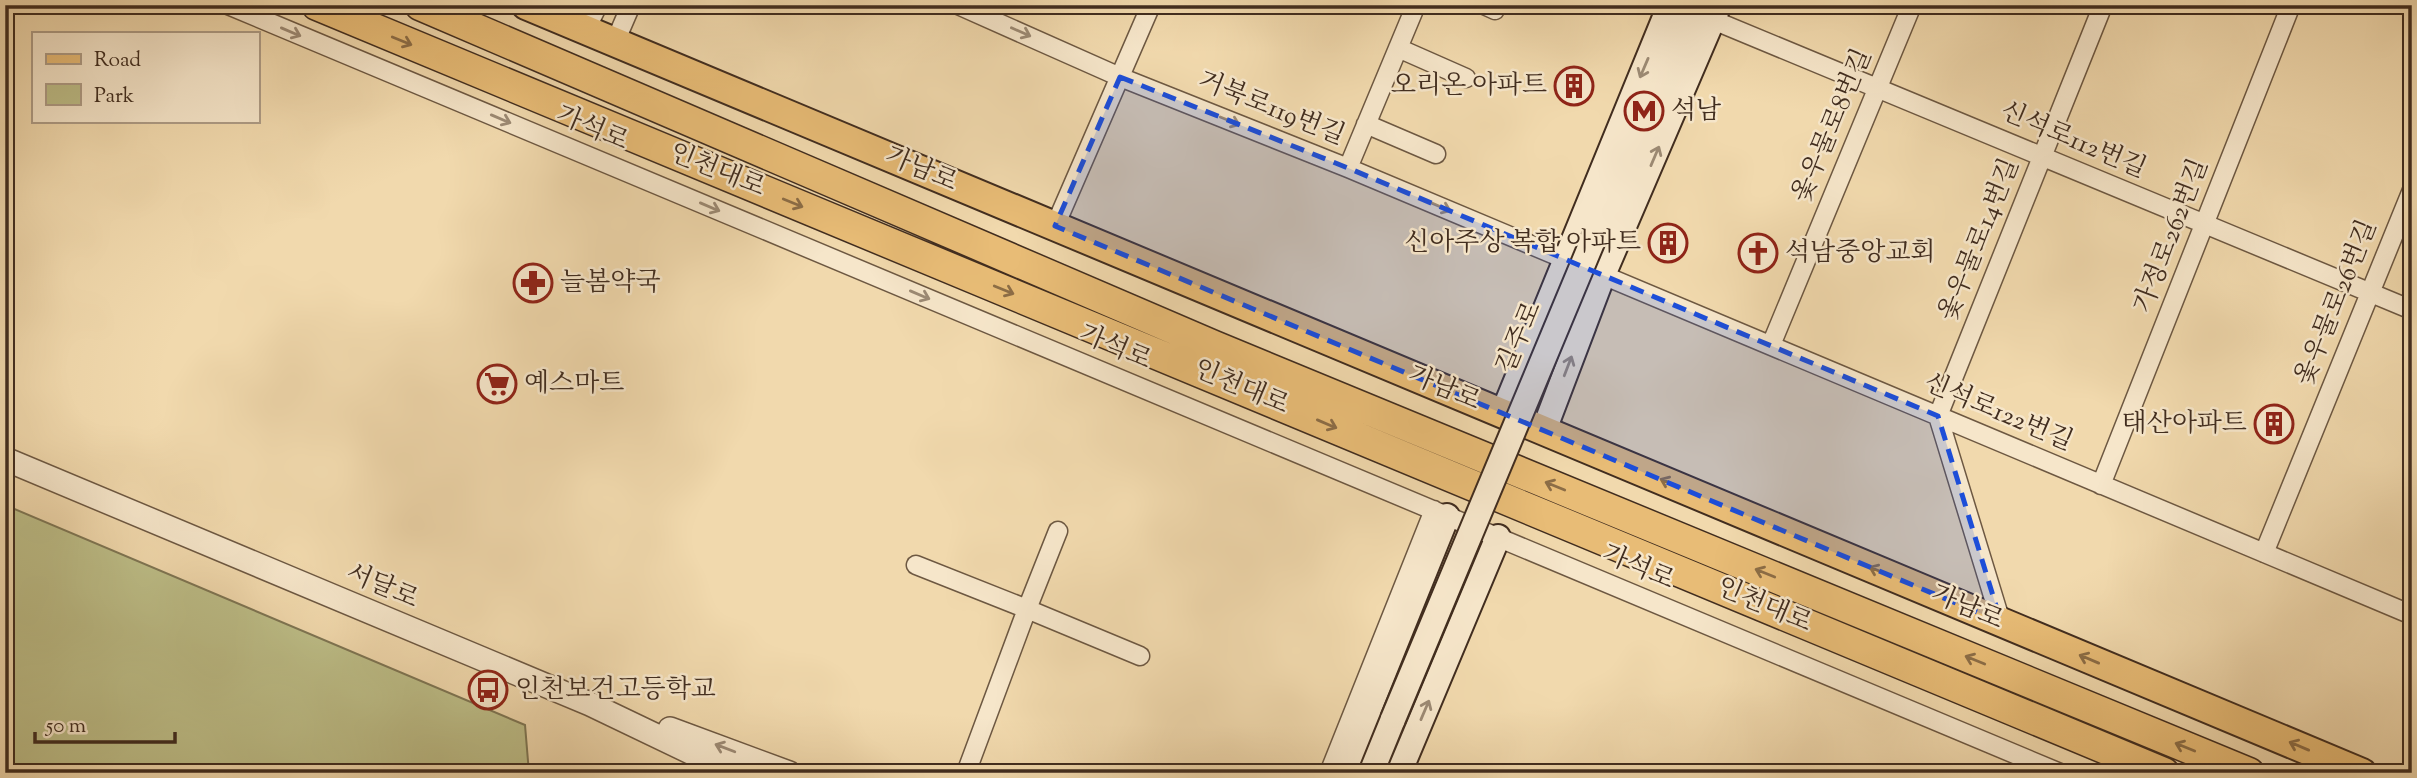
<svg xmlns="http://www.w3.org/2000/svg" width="2417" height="778" font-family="'Sorts Mill Goudy','Noto Serif KR',serif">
  <rect width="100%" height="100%" fill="#f1d9ad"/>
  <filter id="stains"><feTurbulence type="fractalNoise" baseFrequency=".00286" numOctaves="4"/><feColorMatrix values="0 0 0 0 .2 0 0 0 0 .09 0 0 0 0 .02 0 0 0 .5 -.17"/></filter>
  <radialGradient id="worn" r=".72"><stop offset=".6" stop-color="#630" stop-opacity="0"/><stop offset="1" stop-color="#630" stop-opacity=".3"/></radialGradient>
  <path fill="#bdbe88" stroke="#7f7654" stroke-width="2" d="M5,505L525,725L529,773H5Z"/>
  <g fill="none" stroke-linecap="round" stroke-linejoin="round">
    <defs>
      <path id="minor" d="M228,5L2060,773
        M958,5L1120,77L1348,168L2412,615
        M1484,5L1495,10
        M1713,20L2412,310
        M585,31L598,5
        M615,42L631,5
        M1398,48L1466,78
        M1366,124L1436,154
        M1348,168L1416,5
        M1055,226L1151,5
        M1771,345L1912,5
        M2101,485L2291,5
        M2264,553L2412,190
        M916,565L1027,609L1058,531
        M2001,622L1938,416L2103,5
        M966,773L1027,609L1140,656
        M1329,773L1434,510"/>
      <path id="tertiary" d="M5,459L590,704L734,773
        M670,729L789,773"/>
      <path id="secondary" d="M1596,233L1693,5
        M1503,413L1670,5
        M1544,430L1603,275L1719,5
        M1343,773L1447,516
        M1371,773L1393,719
        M1399,773L1498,537"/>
      <path id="primary" d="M526,5L2362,773"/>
      <path id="trunk" d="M317,5L2164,773
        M420,5L1214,346L2249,773"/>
    </defs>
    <use href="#minor" stroke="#6d5842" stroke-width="21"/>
    <use href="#tertiary" stroke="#6d5842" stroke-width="26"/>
    <use href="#secondary" stroke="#412d1f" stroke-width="28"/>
    <use href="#primary" stroke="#412d1f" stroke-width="32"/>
    <use href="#trunk" stroke="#412d1f" stroke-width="33"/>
    <use href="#minor" stroke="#f6e6ca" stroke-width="18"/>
    <use href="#tertiary" stroke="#f6e6ca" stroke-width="23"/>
    <use href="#secondary" stroke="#f6e6ca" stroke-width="24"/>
    <use href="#primary" stroke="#e8bc76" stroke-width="28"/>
    <use href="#trunk" stroke="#e8bc76" stroke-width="30"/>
    <defs>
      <path id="secondary-bridge" d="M1393,719L1596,233"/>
    </defs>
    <use href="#secondary-bridge" stroke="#412d1f" stroke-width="28" stroke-linecap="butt"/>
    <use href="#secondary-bridge" stroke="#f6e6ca" stroke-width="24"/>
  </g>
  <defs><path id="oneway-shaft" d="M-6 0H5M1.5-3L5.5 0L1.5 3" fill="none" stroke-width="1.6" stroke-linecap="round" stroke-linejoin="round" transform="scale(1.75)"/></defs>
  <g stroke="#9c8a74">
    <use href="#oneway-shaft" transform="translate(291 32) rotate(23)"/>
    <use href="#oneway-shaft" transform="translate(1021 32) rotate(24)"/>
    <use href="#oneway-shaft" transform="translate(1644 68) rotate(113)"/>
    <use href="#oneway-shaft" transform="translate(501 119) rotate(23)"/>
    <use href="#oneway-shaft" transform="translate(1230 121) rotate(22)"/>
    <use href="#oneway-shaft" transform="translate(1655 156) rotate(-67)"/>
    <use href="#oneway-shaft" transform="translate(710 207) rotate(23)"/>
    <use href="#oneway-shaft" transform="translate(1441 207) rotate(23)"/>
    <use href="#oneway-shaft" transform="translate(920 295) rotate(23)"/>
    <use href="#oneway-shaft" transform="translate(1568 366) rotate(-69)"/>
    <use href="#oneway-shaft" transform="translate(1425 710) rotate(-67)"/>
    <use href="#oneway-shaft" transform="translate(725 748) rotate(-159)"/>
  </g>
  <g stroke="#8c6d46">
    <use href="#oneway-shaft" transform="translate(402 41) rotate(22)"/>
    <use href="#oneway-shaft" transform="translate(793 203) rotate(22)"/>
    <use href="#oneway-shaft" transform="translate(1004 290) rotate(22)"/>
    <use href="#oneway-shaft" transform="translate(1327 424) rotate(23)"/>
    <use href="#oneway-shaft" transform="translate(1670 483) rotate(-157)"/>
    <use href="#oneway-shaft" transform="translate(1555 486) rotate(-158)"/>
    <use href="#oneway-shaft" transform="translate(1879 571) rotate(-157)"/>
    <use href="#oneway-shaft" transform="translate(1765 573) rotate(-158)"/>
    <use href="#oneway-shaft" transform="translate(2089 659) rotate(-157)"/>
    <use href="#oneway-shaft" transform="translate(1975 660) rotate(-158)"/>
    <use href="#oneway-shaft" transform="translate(2299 746) rotate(-157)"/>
    <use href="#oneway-shaft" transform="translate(2185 747) rotate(-158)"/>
  </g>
  <path fill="#1d4ed8" fill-opacity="0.2" stroke="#1d4ed8" stroke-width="5" stroke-dasharray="14 9" stroke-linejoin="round" d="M1120,77L1348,168L1938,416L2001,622L1055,226Z"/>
  <defs>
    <symbol id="building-ring" viewBox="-11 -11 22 22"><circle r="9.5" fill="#f6e6ca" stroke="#8f2418" stroke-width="1.5"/><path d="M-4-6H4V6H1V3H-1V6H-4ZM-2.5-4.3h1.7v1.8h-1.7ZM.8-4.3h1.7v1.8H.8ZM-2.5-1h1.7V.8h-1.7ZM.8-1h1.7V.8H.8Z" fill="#8f2418"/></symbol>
    <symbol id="metro-ring" viewBox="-11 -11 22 22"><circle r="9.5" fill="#f6e6ca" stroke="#8f2418" stroke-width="1.5"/><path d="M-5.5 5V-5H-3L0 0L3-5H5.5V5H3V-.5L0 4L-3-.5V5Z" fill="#8f2418"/></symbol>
    <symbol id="church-ring" viewBox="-11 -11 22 22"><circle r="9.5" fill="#f6e6ca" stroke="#8f2418" stroke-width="1.5"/><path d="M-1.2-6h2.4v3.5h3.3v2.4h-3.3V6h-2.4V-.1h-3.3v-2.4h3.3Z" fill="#8f2418"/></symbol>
    <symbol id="pharmacy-ring" viewBox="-11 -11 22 22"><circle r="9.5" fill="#f6e6ca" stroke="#8f2418" stroke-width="1.5"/><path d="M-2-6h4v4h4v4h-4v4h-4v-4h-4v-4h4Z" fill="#8f2418"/></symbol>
    <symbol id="supermarket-ring" viewBox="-11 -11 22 22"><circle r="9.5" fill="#f6e6ca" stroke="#8f2418" stroke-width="1.5"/><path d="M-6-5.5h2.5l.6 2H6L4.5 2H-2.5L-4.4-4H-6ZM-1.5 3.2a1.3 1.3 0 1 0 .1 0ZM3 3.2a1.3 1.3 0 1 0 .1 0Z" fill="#8f2418"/></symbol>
    <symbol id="bus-ring" viewBox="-11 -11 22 22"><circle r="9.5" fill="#f6e6ca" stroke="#8f2418" stroke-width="1.5"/><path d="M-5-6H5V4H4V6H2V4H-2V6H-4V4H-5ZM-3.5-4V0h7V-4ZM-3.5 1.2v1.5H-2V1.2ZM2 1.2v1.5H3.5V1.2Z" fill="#8f2418"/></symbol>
  </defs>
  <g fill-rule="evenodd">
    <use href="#building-ring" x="1552" y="64" width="44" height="44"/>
    <use href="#metro-ring" x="1622" y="89" width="44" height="44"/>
    <use href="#building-ring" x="1646" y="221" width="44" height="44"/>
    <use href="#church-ring" x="1736" y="231" width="44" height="44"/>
    <use href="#pharmacy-ring" x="511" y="261" width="44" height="44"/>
    <use href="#supermarket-ring" x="475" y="362" width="44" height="44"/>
    <use href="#building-ring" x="2252" y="402" width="44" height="44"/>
    <use href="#bus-ring" x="466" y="668" width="44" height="44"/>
  </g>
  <g text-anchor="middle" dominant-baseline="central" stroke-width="5" stroke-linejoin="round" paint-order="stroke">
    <g font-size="26" fill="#412d1f" stroke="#f6e6ca" text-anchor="start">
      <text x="1547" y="86" text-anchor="end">오리온 아파트</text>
      <text x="1671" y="111">석남</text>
      <text x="1641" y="243" text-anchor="end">신아주상 복합 아파트</text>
      <text x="1785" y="253">석남중앙교회</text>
      <text x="560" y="283">늘봄약국</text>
      <text x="524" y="384">예스마트</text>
      <text x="2247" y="424" text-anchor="end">태산아파트</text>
      <text x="515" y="690">인천보건고등학교</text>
    </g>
    <g font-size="26" fill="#412d1f" stroke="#f6e6ca">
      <text transform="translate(1271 109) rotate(22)">거북로119번길</text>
      <text transform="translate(1833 126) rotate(-67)">옻우물로8번길</text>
      <text transform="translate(592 129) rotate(23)">가석로</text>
      <text transform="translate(2073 141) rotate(23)">신석로112번길</text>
      <text transform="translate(921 170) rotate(23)">가남로</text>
      <text transform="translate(717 171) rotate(22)">인천대로</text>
      <text transform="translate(2172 236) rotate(-69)">가정로262번길</text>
      <text transform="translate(1980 240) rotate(-68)">옻우물로14번길</text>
      <text transform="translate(2337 303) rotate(-68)">옻우물로26번길</text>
      <text transform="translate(1520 338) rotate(-67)">길주로</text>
      <text transform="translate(1115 348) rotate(23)">가석로</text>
      <text transform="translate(1241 388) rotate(23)">인천대로</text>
      <text transform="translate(1444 389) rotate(23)">가남로</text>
      <text transform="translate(1998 413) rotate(23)">신석로122번길</text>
      <text transform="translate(1638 568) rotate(23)">가석로</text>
      <text transform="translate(382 587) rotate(23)">서달로</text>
      <text transform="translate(1764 606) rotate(23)">인천대로</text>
      <text transform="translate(1967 608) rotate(23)">가남로</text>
    </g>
  </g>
  <rect width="2417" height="778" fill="none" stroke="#f1d9ad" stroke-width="28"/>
  <rect x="7" y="7" width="2403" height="764" fill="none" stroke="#412d1f" stroke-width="3.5"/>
  <rect x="14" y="14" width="2389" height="750" fill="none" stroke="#412d1f" stroke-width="2"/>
  <rect x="32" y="32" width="228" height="91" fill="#f6e6ca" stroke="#ae9c86" stroke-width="2"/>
  <rect x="46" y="54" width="35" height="10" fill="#e8bc76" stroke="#ae9c86" stroke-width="2"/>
  <text x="94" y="66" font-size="21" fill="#412d1f">Road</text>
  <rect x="46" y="84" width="35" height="21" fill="#bdbe88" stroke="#ae9c86" stroke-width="2"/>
  <text x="94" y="102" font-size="21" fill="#412d1f">Park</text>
  <path d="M35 732v10h140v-10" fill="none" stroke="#412d1f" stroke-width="3.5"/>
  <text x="46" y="732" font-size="21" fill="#412d1f" stroke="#f6e6ca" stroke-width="5" paint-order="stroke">50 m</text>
  <rect width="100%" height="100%" filter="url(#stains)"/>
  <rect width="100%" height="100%" fill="url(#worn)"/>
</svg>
